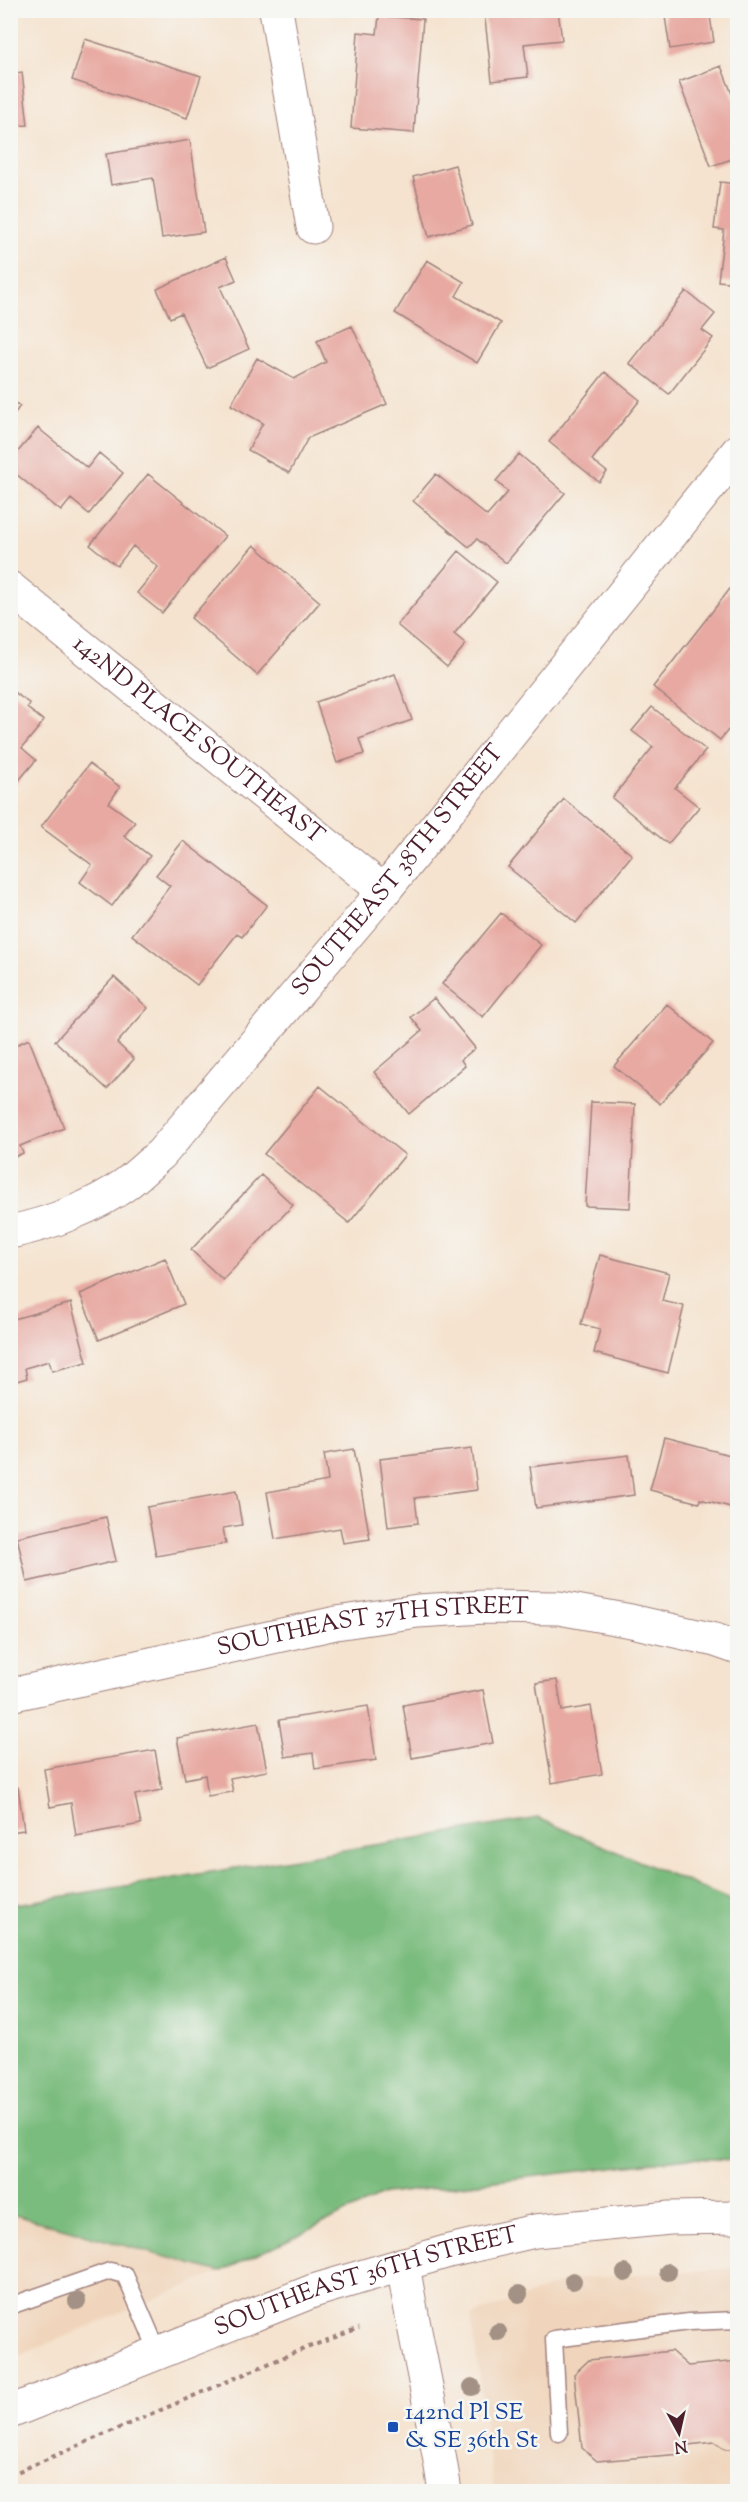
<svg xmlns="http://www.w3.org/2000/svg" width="748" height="2502" font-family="'Sorts Mill Goudy',serif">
  <rect width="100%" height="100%" fill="#f6f6f2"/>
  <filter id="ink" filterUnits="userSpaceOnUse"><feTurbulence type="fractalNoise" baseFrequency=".0167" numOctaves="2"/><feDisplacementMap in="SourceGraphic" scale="12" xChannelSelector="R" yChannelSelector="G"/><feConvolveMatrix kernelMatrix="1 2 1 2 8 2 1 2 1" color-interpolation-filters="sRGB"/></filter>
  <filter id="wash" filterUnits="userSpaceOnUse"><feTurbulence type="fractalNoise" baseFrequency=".008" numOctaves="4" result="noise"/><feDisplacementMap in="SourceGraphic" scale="24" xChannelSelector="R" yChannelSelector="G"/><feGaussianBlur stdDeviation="1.35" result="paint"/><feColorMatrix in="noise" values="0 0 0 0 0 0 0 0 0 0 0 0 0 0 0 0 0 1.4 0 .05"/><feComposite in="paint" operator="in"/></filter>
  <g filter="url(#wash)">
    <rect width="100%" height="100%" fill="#f5e3cf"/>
    <path fill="#f0d5bc" d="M11,2214L220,2272L11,2359Z
      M737,2268V2491H494L471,2316L572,2279Z"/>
    <path fill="#7abc7e" stroke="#626e54" stroke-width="1.5" d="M538,1818L737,1903V2160L688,2158L385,2194L220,2272L11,2214V1905Z"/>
    <g id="blocks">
      <path fill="#e7a9a1" d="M484,10H558L562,40L524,44L528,77L492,81Z
        M664,10H709L714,42L670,49Z
        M379,16L423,19L414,133L351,128L358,32L377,34Z
        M85,39L201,76L187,118L72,80Z
        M721,66L738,109V157L711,166L679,82Z
        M22,72L28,125L10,126V74Z
        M190,140L204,232L162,238L153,178L111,185L106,154Z
        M455,165L472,225L429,237L413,177Z
        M720,182L738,184V283L718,281L724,230L714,229Z
        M226,257L236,280L220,287L249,349L207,368L181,313L170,318L157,289Z
        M427,260L464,282L456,296L501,323L477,363L395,313Z
        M686,291L715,314L702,330L713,338L669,394L629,363Z
        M352,326L387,404L308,438L289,473L248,450L263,423L231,405L257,358L294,379L326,362L317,341Z
        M605,372L640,400L592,460L607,472L599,482L549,442Z
        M10,400L20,406L10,420Z
        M38,428L87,468L99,453L123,473L89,514L71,499L61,511L10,469V461Z
        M519,454L565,493L506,563L477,539L469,547L413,501L436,474L487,516L508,492L496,481Z
        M148,474L225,536L162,613L137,593L158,567L133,546L117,566L90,545Z
        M254,545L320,602L257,675L191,618Z
        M459,551L497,582L454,634L466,644L447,667L397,625Z
        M733,585L738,589V718L720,740L653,687Z
        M395,674L412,720L359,739L364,754L337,763L316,702Z
        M10,689L30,704L27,708L44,721L22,748L36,760L10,791Z
        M652,707L706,750L675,788L699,807L668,844L612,798L653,747L632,731Z
        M89,764L120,787L109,803L135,822L124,836L150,856L112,906L80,882L92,865L41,827Z
        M564,799L632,855L576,923L508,867Z
        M183,841L267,905L242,937L237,934L197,985L132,935L170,886L156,875Z
        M501,913L541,945L483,1017L442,984Z
        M114,977L148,1008L117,1043L134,1059L107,1089L55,1041Z
        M434,998L475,1048L461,1060L465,1066L409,1114L374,1072L422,1031L411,1017Z
        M667,1004L713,1043L660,1104L614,1066Z
        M10,1039L14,1046L29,1039L64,1128L20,1146L23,1153L10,1159Z
        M320,1086L405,1155L349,1223L264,1154Z
        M591,1102L635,1104L630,1208L585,1206Z
        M261,1175L293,1205L223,1280L191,1250Z
        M600,1255L669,1273L662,1301L684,1306L668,1373L594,1353L600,1329L581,1324Z
        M165,1258L184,1304L99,1340L80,1294Z
        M71,1303L87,1362L52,1371L49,1361L25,1368L27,1378L10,1383V1320Z
        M664,1438L738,1457V1509L700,1499L699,1503L650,1490Z
        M472,1448L477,1490L415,1498L418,1523L388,1527L380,1459Z
        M354,1449L370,1539L343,1543L340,1528L275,1539L267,1492L328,1481L324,1454Z
        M629,1455L634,1495L536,1508L530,1467Z
        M236,1491L242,1525L223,1528L226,1544L156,1556L147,1507Z
        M106,1517L116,1561L27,1582L17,1537Z
        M557,1680L562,1711L591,1706L602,1774L552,1783L536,1683Z
        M483,1690L493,1743L412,1758L403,1705Z
        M368,1706L376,1760L315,1769L313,1753L285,1757L279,1720Z
        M258,1723L267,1771L230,1778L233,1792L208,1796L205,1775L185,1779L177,1738Z
        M155,1750L162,1790L135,1795L141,1824L76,1836L71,1803L50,1807L44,1769Z
        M18,1787L24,1830L10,1832V1788Z
        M671,2351L688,2366L738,2361V2449H725L715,2442L688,2445L682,2454L597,2461L582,2448L574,2374L589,2360Z"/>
    </g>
  </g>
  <g filter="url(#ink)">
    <use href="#blocks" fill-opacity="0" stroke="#a0817d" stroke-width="1.5"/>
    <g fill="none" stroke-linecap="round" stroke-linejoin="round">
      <defs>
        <path id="lane" d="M10,2306L110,2271L125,2275L159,2354
          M559,2433L554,2339L689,2322L738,2320"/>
        <g id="street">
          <path d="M276,10L313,227"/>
          <path id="s1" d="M10,588L384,891"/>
          <path id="s2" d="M10,1232C49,1224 94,1207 126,1184C138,1175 149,1164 161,1154L384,891L738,451"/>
          <path id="s3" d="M10,1695L336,1623L418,1611L484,1607L559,1608L631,1621L715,1640L738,1648"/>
        </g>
        <g id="secondary">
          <path d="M403,2264C415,2341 434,2415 445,2492"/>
          <path id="s4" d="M10,2412L313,2291L449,2251L535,2231L670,2218L738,2217"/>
        </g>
      </defs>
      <use href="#lane" stroke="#a0817d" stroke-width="19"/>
      <use href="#street" stroke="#a0817d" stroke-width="35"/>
      <use href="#secondary" stroke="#a0817d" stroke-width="35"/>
      <path stroke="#a0817d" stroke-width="4" stroke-dasharray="4.5 4.5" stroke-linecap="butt" d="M10,2475L291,2354L359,2328"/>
      <use href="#lane" stroke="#fff" stroke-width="16"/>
      <use href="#street" stroke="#fff" stroke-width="33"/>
      <use href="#secondary" stroke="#fff" stroke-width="33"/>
    </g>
    <g fill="#a29184">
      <circle cx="668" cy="2272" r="9"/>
      <circle cx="625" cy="2273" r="9"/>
      <circle cx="573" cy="2281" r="9"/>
      <circle cx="519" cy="2294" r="9"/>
      <circle cx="77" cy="2301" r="9"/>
      <circle cx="498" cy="2332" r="9"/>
      <circle cx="472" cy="2387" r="9"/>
    </g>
  </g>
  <rect fill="#1a4fb4" stroke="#f6f6f2" stroke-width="2" x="387" y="2421" width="12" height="12" rx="3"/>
  <g text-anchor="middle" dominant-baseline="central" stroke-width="5" stroke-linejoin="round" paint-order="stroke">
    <g font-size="24" fill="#4a1f2b" stroke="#f6f6f2">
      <text stroke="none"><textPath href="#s1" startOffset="242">142ND PLACE SOUTHEAST</textPath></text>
      <text stroke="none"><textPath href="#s2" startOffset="542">SOUTHEAST 38TH STREET</textPath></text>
      <text stroke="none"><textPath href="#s3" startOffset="370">SOUTHEAST 37TH STREET</textPath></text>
      <text stroke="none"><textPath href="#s4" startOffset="380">SOUTHEAST 36TH STREET</textPath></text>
    </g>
    <g font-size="24" fill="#164399" stroke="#f6f6f2" text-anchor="start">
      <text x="405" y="2413">142nd Pl SE<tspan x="405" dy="28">&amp; SE 36th St</tspan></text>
    </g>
  </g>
  <rect width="748" height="2502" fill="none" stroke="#f6f6f2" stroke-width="36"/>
  <g transform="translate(679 2433) rotate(172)" stroke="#f6f6f2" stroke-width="4.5" paint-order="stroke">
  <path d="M0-4.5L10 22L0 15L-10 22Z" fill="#4a1f2b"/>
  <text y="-9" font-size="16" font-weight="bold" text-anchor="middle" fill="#4a1f2b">N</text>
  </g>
</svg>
